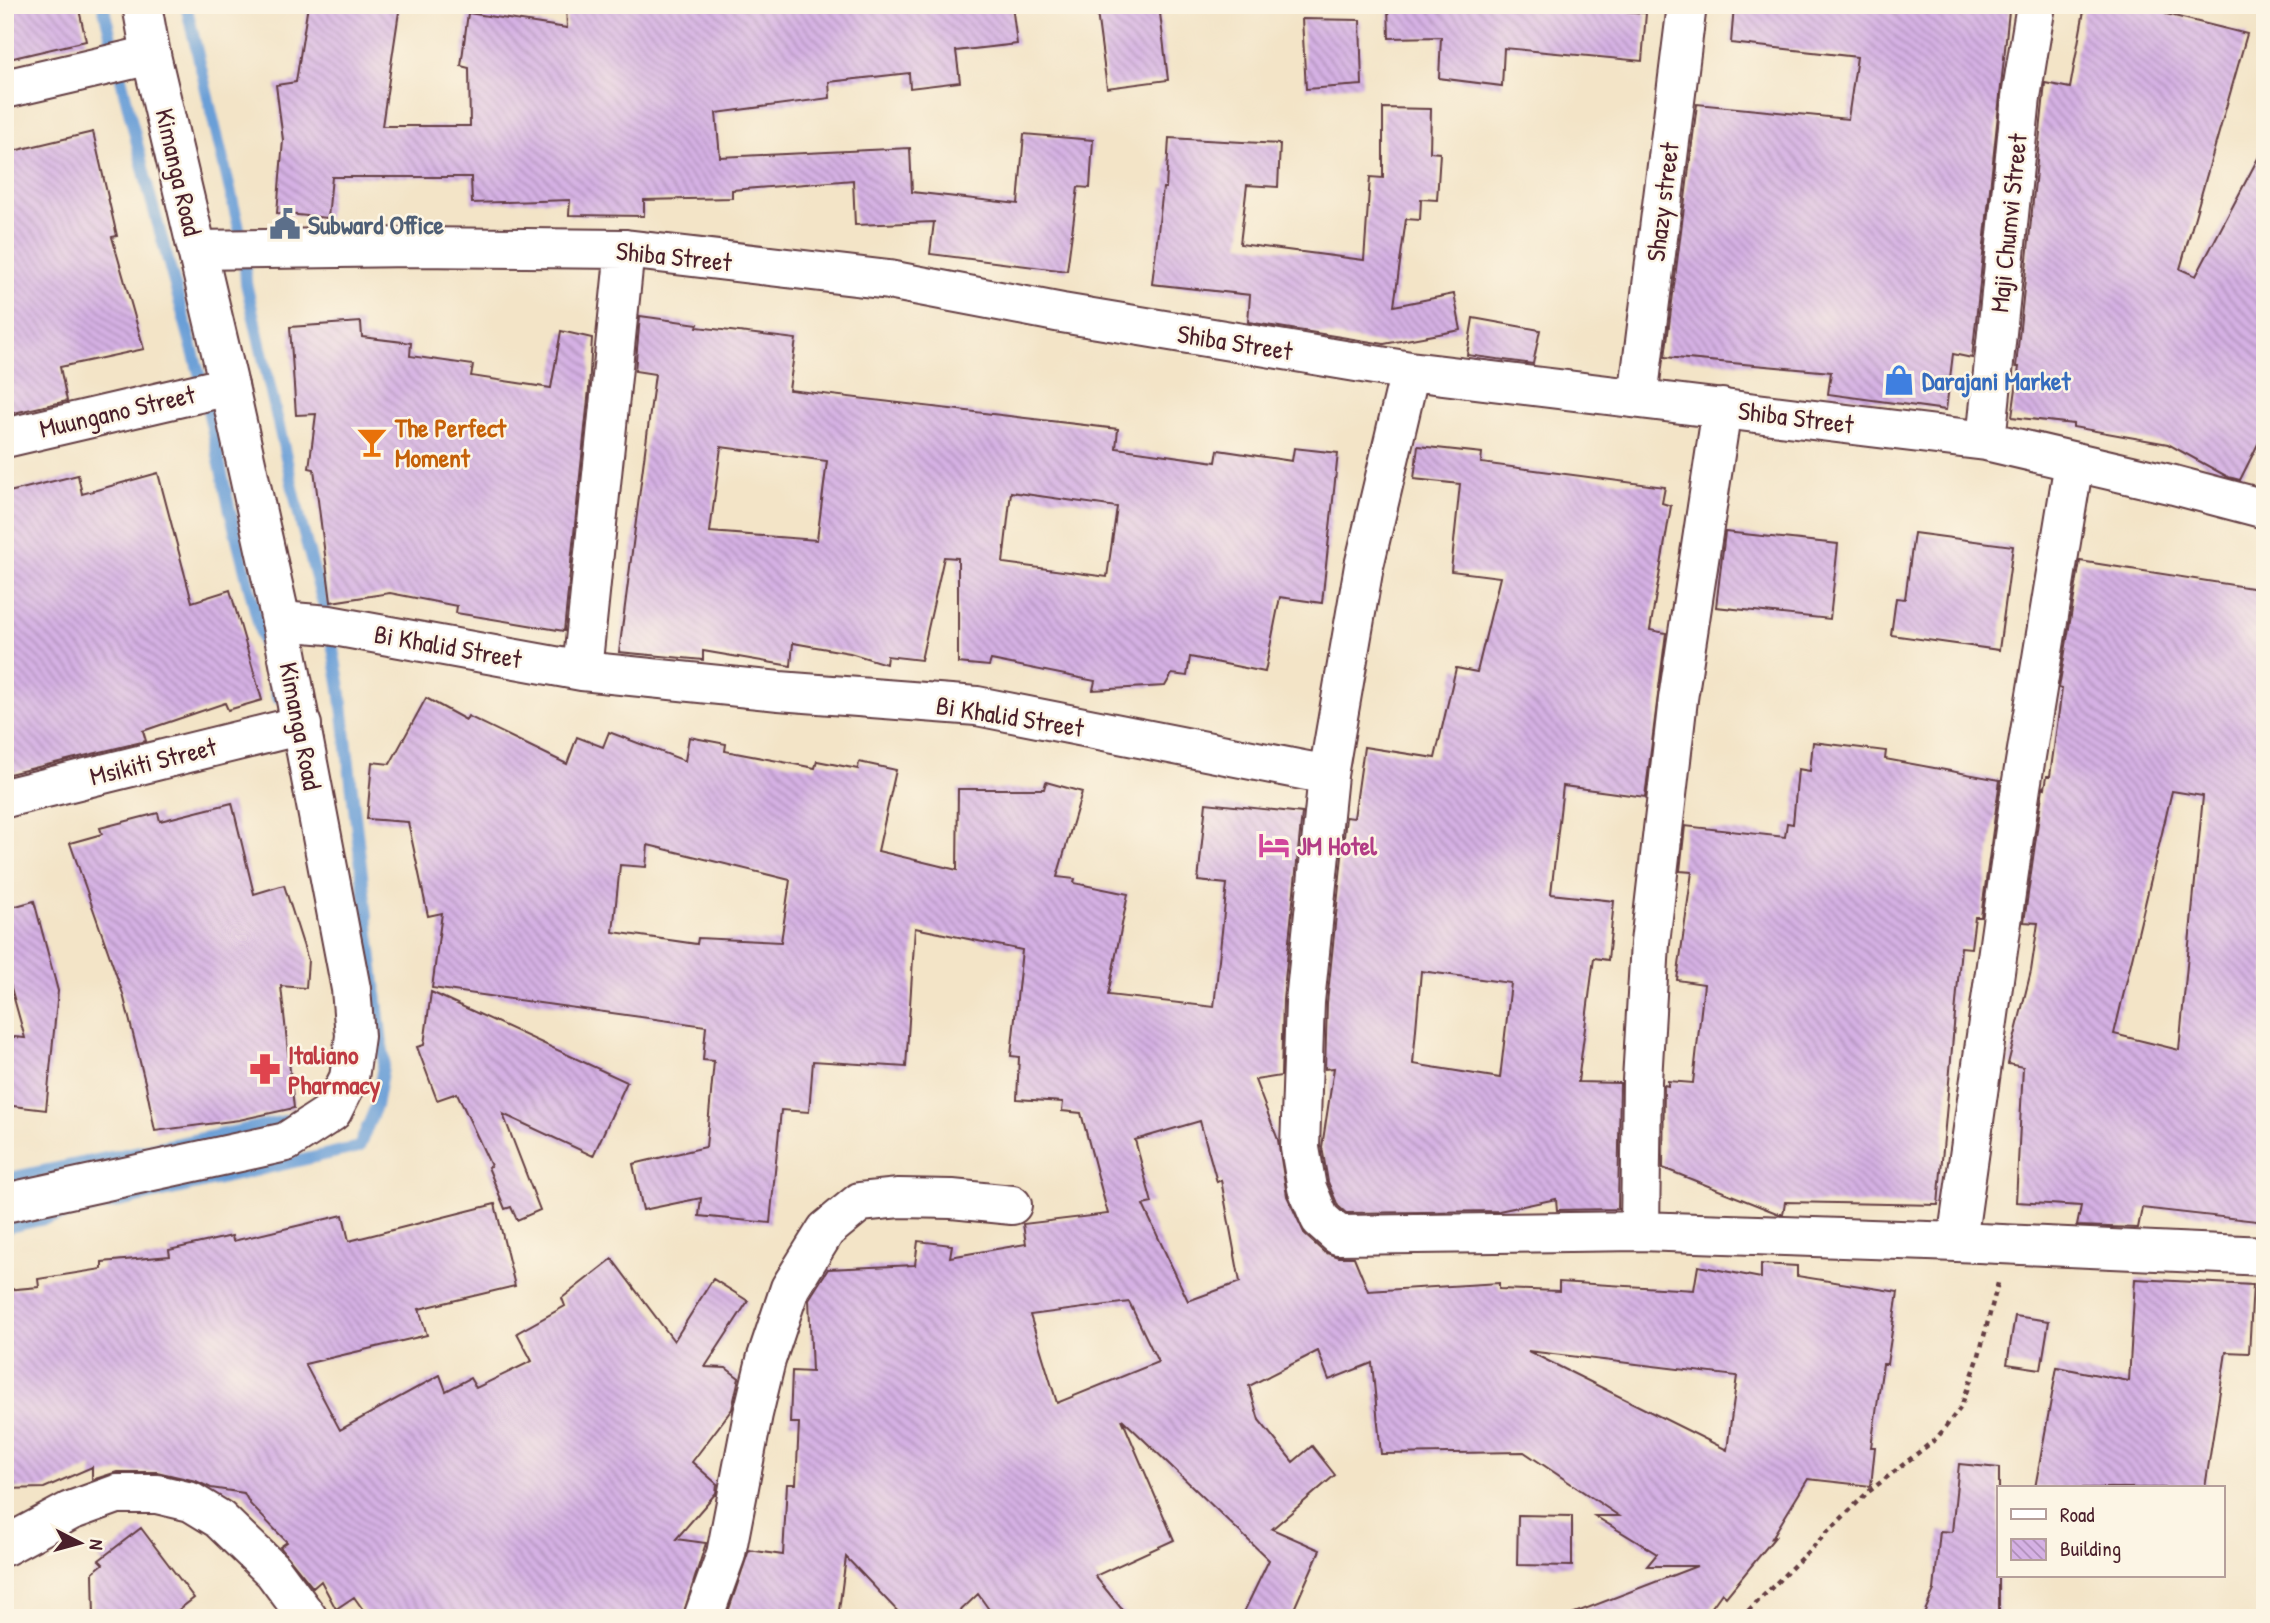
<svg xmlns="http://www.w3.org/2000/svg" width="2270" height="1623" font-family="'Patrick Hand',sans-serif">
  <defs>
    <pattern id="building-back-hatch" width="6" height="6" patternUnits="userSpaceOnUse" patternTransform="scale(1.75)"><rect width="6" height="6" fill="#d5b1e4"/><path d="M-1 5l2 2M0 0l6 6M5-1l2 2" fill="none" stroke="#af8fb9"/></pattern>
  </defs>
  <rect width="100%" height="100%" fill="#fcf5e5"/>
  <filter id="ink" filterUnits="userSpaceOnUse"><feTurbulence type="fractalNoise" baseFrequency=".0143" numOctaves="2"/><feDisplacementMap in="SourceGraphic" scale="14" xChannelSelector="R" yChannelSelector="G"/><feConvolveMatrix kernelMatrix="1 2 1 2 8 2 1 2 1" color-interpolation-filters="sRGB"/></filter>
  <filter id="wash" filterUnits="userSpaceOnUse"><feTurbulence type="fractalNoise" baseFrequency=".00686" numOctaves="4" result="noise"/><feDisplacementMap in="SourceGraphic" scale="28" xChannelSelector="R" yChannelSelector="G"/><feGaussianBlur stdDeviation="1.57" result="paint"/><feColorMatrix in="noise" values="0 0 0 0 0 0 0 0 0 0 0 0 0 0 0 0 0 1.4 0 .05"/><feComposite in="paint" operator="in"/></filter>
  <g filter="url(#wash)">
    <rect width="100%" height="100%" fill="#f3e4c7"/>
    <g fill="none" stroke-linecap="round" stroke-linejoin="round">
      <path stroke="#6a9fd7" stroke-width="12" d="M103,5L149,192L204,391L230,511L277,697
        M5,1179L290,1120L298,1115
        M5,1228L359,1147L376,1106L384,1061L340,688L329,625L302,527L246,283L244,249L186,5"/>
    </g>
    <g id="blocks">
      <path fill="url(#building-back-hatch)" fill-rule="evenodd" d="M5,5H78L86,41L9,59L5,41Z
        M308,5H400L382,126H470L469,68L461,66L468,13L567,28L566,5H1012L1017,44L956,51L960,82L910,88L909,73L829,82L830,98L716,113L720,157L910,148L912,192L1018,204L1024,134L1093,140L1090,188L1078,187L1067,271L930,254L934,222L855,225L853,180L732,190V198L644,200V216L569,215L570,200L472,203L471,177H332L328,218L277,213L283,140L276,85L296,82Z
        M1096,5H1159L1168,80L1107,88Z
        M1388,5H1558L1646,13L1642,61L1504,48L1502,86L1439,78L1441,37L1389,38Z
        M1734,5H1964L2009,11L1972,358L1953,354L1946,410L1828,394L1831,372L1665,357L1697,104L1848,119L1857,57L1731,43Z
        M2085,5H2167L2166,14L2247,34L2180,269L2196,276L2265,145V430L2240,480L2228,477L2168,444L2073,427V424L2012,417L2019,367H2016L2045,83L2070,88Z
        M1302,19L1360,20L1362,85L1306,89Z
        M1383,108L1431,109L1430,152L1440,153L1437,200L1421,199L1420,220L1406,219L1394,306L1454,294L1461,330L1384,344L1248,322L1250,295L1152,284L1163,188H1166L1169,138L1280,144L1278,187L1247,185L1240,244L1364,260L1370,177L1383,178Z
        M93,132L117,236L112,237L144,349L60,367L67,401L5,415V153Z
        M640,316L698,324L697,327L796,339L789,390L1118,429L1116,448L1216,462L1218,450L1292,461L1294,448L1338,453L1322,603L1280,597L1265,672L1190,657L1187,676L1172,674L1165,686L1093,690L1095,681L991,660L989,666L958,663V558L944,557L921,660L887,656L886,664L850,653L793,643L791,666L703,651V660L619,652L655,374L635,371ZM721,447L827,461L817,540L710,532ZM1011,492L1117,507L1107,577L1003,563Z
        M1473,318L1540,330L1533,364L1467,355Z
        M361,322L362,337L411,343L410,356L473,365L471,376L551,388L561,331L592,338L589,389L564,631L456,613L457,606L390,593L331,602L314,469L309,468L316,414L296,415L290,327Z
        M1418,446L1482,453L1481,463L1665,487L1662,503L1671,506L1650,630L1666,633L1645,797L1563,786L1551,894L1614,901L1608,960L1594,958L1578,1082L1620,1083L1618,1209L1557,1210L1556,1199L1499,1211L1346,1213L1338,1206L1328,1182L1322,1147L1334,1068L1325,1069L1327,1003L1346,817L1354,818L1364,747L1435,758L1456,668L1477,672L1500,577L1451,571L1460,484L1414,479ZM1421,971L1511,983L1500,1078L1413,1064Z
        M158,473L192,602L230,590L262,700L228,710L225,703L143,731L146,741L5,775V493L78,475L82,494Z
        M1725,532L1838,544L1830,619L1716,607Z
        M1914,533L2013,546L1999,650L1891,635L1896,598L1905,599Z
        M2080,561L2265,590V1222L2142,1208L2138,1228L2077,1226L2081,1206L2016,1202L2023,1067L2008,1064L2031,971L2038,923L2024,922L2043,787L2045,788L2047,776H2050L2062,689L2059,688ZM2172,791L2203,796L2179,1050L2114,1034Z
        M426,698L466,720L468,716L567,764L577,737L603,747L609,732L685,761L689,737L726,744L725,751L815,768L817,761L858,769L859,762L896,770L878,851L957,870L958,789H1044L1046,782L1082,792L1057,877L1075,879L1074,883L1128,894L1108,995L1214,1007L1227,884L1198,881L1206,803L1302,813L1283,1000L1281,1076L1255,1080L1278,1140L1287,1196L1305,1235L1324,1252L1338,1257H1354L1368,1291L1499,1283V1289L1559,1291V1282L1694,1290L1698,1266L1761,1278V1264L1797,1266V1276L1898,1292L1887,1364H1883L1871,1447H1875L1871,1486L1808,1479L1772,1538L1775,1537L1726,1597L1722,1593L1704,1618H1570L1569,1615L1697,1566H1647L1657,1554L1595,1516H1619L1524,1452L1381,1454L1372,1363L1329,1380L1318,1351L1249,1386L1259,1420L1293,1462L1312,1446L1335,1475L1272,1529L1320,1550L1290,1618H1241L1269,1560L1122,1419L1174,1540L1095,1576L1129,1618H995L978,1594L953,1618H904L846,1557L838,1618H726L749,1550L783,1555L787,1484H796L799,1423H790L792,1371L812,1372L809,1299L828,1269L915,1265L918,1241L952,1245L950,1257L1026,1244L1023,1224L1108,1214L1081,1113L1062,1111L1063,1102L1017,1099L1019,1057L1011,1056L1022,950L915,928L906,1067L813,1061L809,1112L781,1110L770,1223L699,1216L701,1198L643,1210L633,1164L706,1147L714,1061L703,1060L706,1026L432,988L442,913L428,916L408,822L367,819L372,762L390,764ZM648,845L790,880L781,942L698,938L697,944L613,932L620,865L646,867ZM1200,1121L1217,1182L1221,1180L1240,1282L1188,1301L1143,1205L1152,1203L1135,1140ZM1129,1302L1158,1362L1057,1403L1030,1315ZM1528,1351L1737,1376L1727,1450Z
        M1813,742L1886,751L1885,759L2000,780L1981,917H1975L1971,948L1961,947L1938,1205L1785,1202L1783,1214H1779L1663,1168L1664,1085L1668,1086V1081L1693,1083L1704,984L1677,980L1692,872L1680,871L1685,826L1785,837L1787,823L1793,824L1798,769L1810,771Z
        M232,803L254,894L284,885L308,960L306,988L281,986L294,1108L239,1120L155,1131L146,1086L123,994L70,843L102,834L100,828L158,813L160,821Z
        M34,901L58,991L46,1110L5,1105V1036L25,1038L5,966V909Z
        M431,992L627,1082L593,1156L503,1114L540,1210L517,1220L511,1207L505,1209L488,1167L491,1166L457,1093L437,1100L417,1047L424,1045Z
        M495,1204L515,1286L419,1309L427,1335L305,1364L340,1430L440,1375L446,1391L470,1378L476,1388L532,1361L517,1333L565,1306L562,1298L612,1259L674,1341L713,1279L748,1301L705,1367L726,1368L739,1378L732,1409L692,1462L717,1484L716,1493L676,1539L706,1543L682,1618H369L354,1597L336,1609L321,1581L313,1588L280,1547L287,1542L250,1504L244,1493L211,1488L196,1481L157,1472H117L92,1480V1467L44,1488L5,1489V1290L39,1287L38,1279L102,1269V1262L170,1256L169,1250L232,1236L233,1241L343,1215L349,1241Z
        M2135,1279L2253,1285L2249,1353L2226,1352L2205,1488H2035L2057,1367L2129,1381Z
        M2015,1316L2049,1321L2041,1369L2007,1364Z
        M1959,1464L1999,1468V1618H1922L1934,1590L1940,1531L1952,1532Z
        M1518,1515L1572,1516V1566L1517,1565Z
        M141,1528L194,1598L168,1618H94L93,1572L103,1564L99,1560Z"/>
    </g>
  </g>
  <g filter="url(#ink)">
    <use href="#blocks" fill-opacity="0" stroke="#633d42" stroke-width="2"/>
    <g fill="none" stroke-linecap="round" stroke-linejoin="round">
      <defs>
        <path id="street" d="M5,89L151,55
          M197,250L413,247L625,249L889,280L1062,313L1410,371L1986,441L2174,485L2265,509
          M1638,398L1687,5
          M5,438L229,386
          M1986,441L2021,97L2036,5
          M281,621L329,625L582,671L779,691L977,706L1328,775L1364,566L1410,371
          M582,671L625,249
          M1328,775L1305,1002L1300,1148L1307,1188L1320,1219L1338,1235L1640,1231L1957,1242L2265,1256
          M5,798L302,725
          M1640,1231L1642,1081L1650,943L1678,699L1722,408
          M1957,1242L2021,787L2074,462
          M5,1546L70,1511L117,1494H157L191,1502L219,1519L273,1571L308,1618
          M703,1618L726,1554L753,1414L766,1360L790,1288L826,1230L860,1202L899,1198L952,1199L1012,1205"/>
        <path id="secondary" d="M5,1203L286,1142L332,1112L349,1078L355,1036L351,989L281,621L229,386L151,55L142,5"/>
      </defs>
      <use href="#street" stroke="#633d42" stroke-width="42"/>
      <use href="#secondary" stroke="#633d42" stroke-width="42"/>
      <path stroke="#633d42" stroke-width="4.5" stroke-dasharray="5 5" stroke-linecap="butt" d="M1741,1618L1867,1493L1937,1438L1961,1407L1978,1359L1998,1283"/>
      <use href="#street" stroke="#fff" stroke-width="38"/>
      <use href="#secondary" stroke="#fff" stroke-width="38"/>
    </g>
  </g>
  <defs>
    <symbol id="civic-bare" viewBox="-9 -9 18 18"><path d="M-.6-6.5H3V-4.5H.6V-3L4-1V1h2V6H-6V1h2V-1L-.6-3ZM-1.2 2.5V6h2.4V2.5Z" fill="#5c6f8a" stroke="#fcf5e5" stroke-width="2.5" paint-order="stroke"/></symbol>
    <symbol id="shop-bare" viewBox="-9 -9 18 18"><path d="M-5-2.5h2.3a2.7 3.5 0 0 1 5.4 0H5L5.5 6h-11ZM-1.5-2.5h3a1.5 2.3 0 0 0-3 0Z" fill="#3f7fe0" stroke="#fcf5e5" stroke-width="2.5" paint-order="stroke"/></symbol>
    <symbol id="bar-bare" viewBox="-9 -9 18 18"><path d="M-6-5H6L.8 .8V4.5H3.5V6h-7V4.5H-.8V.8Z" fill="#e8710a" stroke="#fcf5e5" stroke-width="2.5" paint-order="stroke"/></symbol>
    <symbol id="hotel-bare" viewBox="-9 -9 18 18"><path d="M-6-4.5h1.5V1H6V5H4.5V3h-9V5H-6ZM-4 0a1.8 1.8 0 1 1 3.6 0ZM.5 0V-2.5h3Q6-2.5 6 0Z" fill="#d1479c" stroke="#fcf5e5" stroke-width="2.5" paint-order="stroke"/></symbol>
    <symbol id="pharmacy-bare" viewBox="-9 -9 18 18"><path d="M-2-6h4v4h4v4h-4v4h-4v-4h-4v-4h4Z" fill="#e0444e" stroke="#fcf5e5" stroke-width="2.5" paint-order="stroke"/></symbol>
  </defs>
  <g fill-rule="evenodd">
    <use href="#civic-bare" x="263" y="202" width="44" height="44"/>
    <use href="#shop-bare" x="1877" y="358" width="44" height="44"/>
    <use href="#bar-bare" x="350" y="420" width="44" height="44"/>
    <use href="#hotel-bare" x="1252" y="823" width="44" height="44"/>
    <use href="#pharmacy-bare" x="243" y="1047" width="44" height="44"/>
  </g>
  <g text-anchor="middle" dominant-baseline="central" stroke-width="5" stroke-linejoin="round" paint-order="stroke">
    <g font-size="26" fill="#4a1f2b" stroke="#fcf5e5">
      <text transform="translate(179 172) rotate(77)">Kimanga Road</text>
      <text transform="translate(1662 202) rotate(-83)">Shazy street</text>
      <text transform="translate(2008 223) rotate(-84)">Maji Chumvi Street</text>
      <text transform="translate(674 256) rotate(6)">Shiba Street</text>
      <text transform="translate(1235 342) rotate(9)">Shiba Street</text>
      <text transform="translate(117 411) rotate(-13)">Muungano Street</text>
      <text transform="translate(1796 417) rotate(7)">Shiba Street</text>
      <text transform="translate(448 646) rotate(10)">Bi Khalid Street</text>
      <text transform="translate(1010 716) rotate(9)">Bi Khalid Street</text>
      <text transform="translate(301 726) rotate(79)">Kimanga Road</text>
      <text transform="translate(153 761) rotate(-14)">Msikiti Street</text>
    </g>
    <g font-size="26" font-weight="bold" fill="#4e5e75" stroke="#fcf5e5" text-anchor="start">
      <text x="308" y="224">Subward Office</text>
    </g>
    <g font-size="26" font-weight="bold" fill="#366cbe" stroke="#fcf5e5" text-anchor="start">
      <text x="1922" y="380">Darajani Market</text>
    </g>
    <g font-size="26" font-weight="bold" fill="#c56008" stroke="#fcf5e5" text-anchor="start">
      <text x="395" y="427">The Perfect<tspan x="395" dy="30">Moment</tspan></text>
    </g>
    <g font-size="26" font-weight="bold" fill="#b23c85" stroke="#fcf5e5" text-anchor="start">
      <text x="1297" y="845">JM Hotel</text>
    </g>
    <g font-size="26" font-weight="bold" fill="#be3a42" stroke="#fcf5e5" text-anchor="start">
      <text x="288" y="1054">Italiano<tspan x="288" dy="30">Pharmacy</tspan></text>
    </g>
  </g>
  <rect width="2270" height="1623" fill="none" stroke="#fcf5e5" stroke-width="28"/>
  <rect x="1997" y="1486" width="228" height="91" fill="#fcf5e5" stroke="#b59f9b" stroke-width="2"/>
  <rect x="2011" y="1509" width="35" height="10" fill="#ffffff" stroke="#b59f9b" stroke-width="2"/>
  <text x="2060" y="1522" font-size="21" fill="#4a1f2b">Road</text>
  <rect x="2011" y="1539" width="35" height="21" fill="url(#building-back-hatch)" stroke="#b59f9b" stroke-width="2"/>
  <text x="2060" y="1556" font-size="21" fill="#4a1f2b">Building</text>
  <g transform="translate(80 1543) rotate(96)" stroke="#fcf5e5" stroke-width="5" paint-order="stroke">
  <path d="M0-5L12 26L0 18L-12 26Z" fill="#4a1f2b"/>
  <text y="-10" font-size="19" font-weight="bold" text-anchor="middle" fill="#4a1f2b">N</text>
  </g>
</svg>
